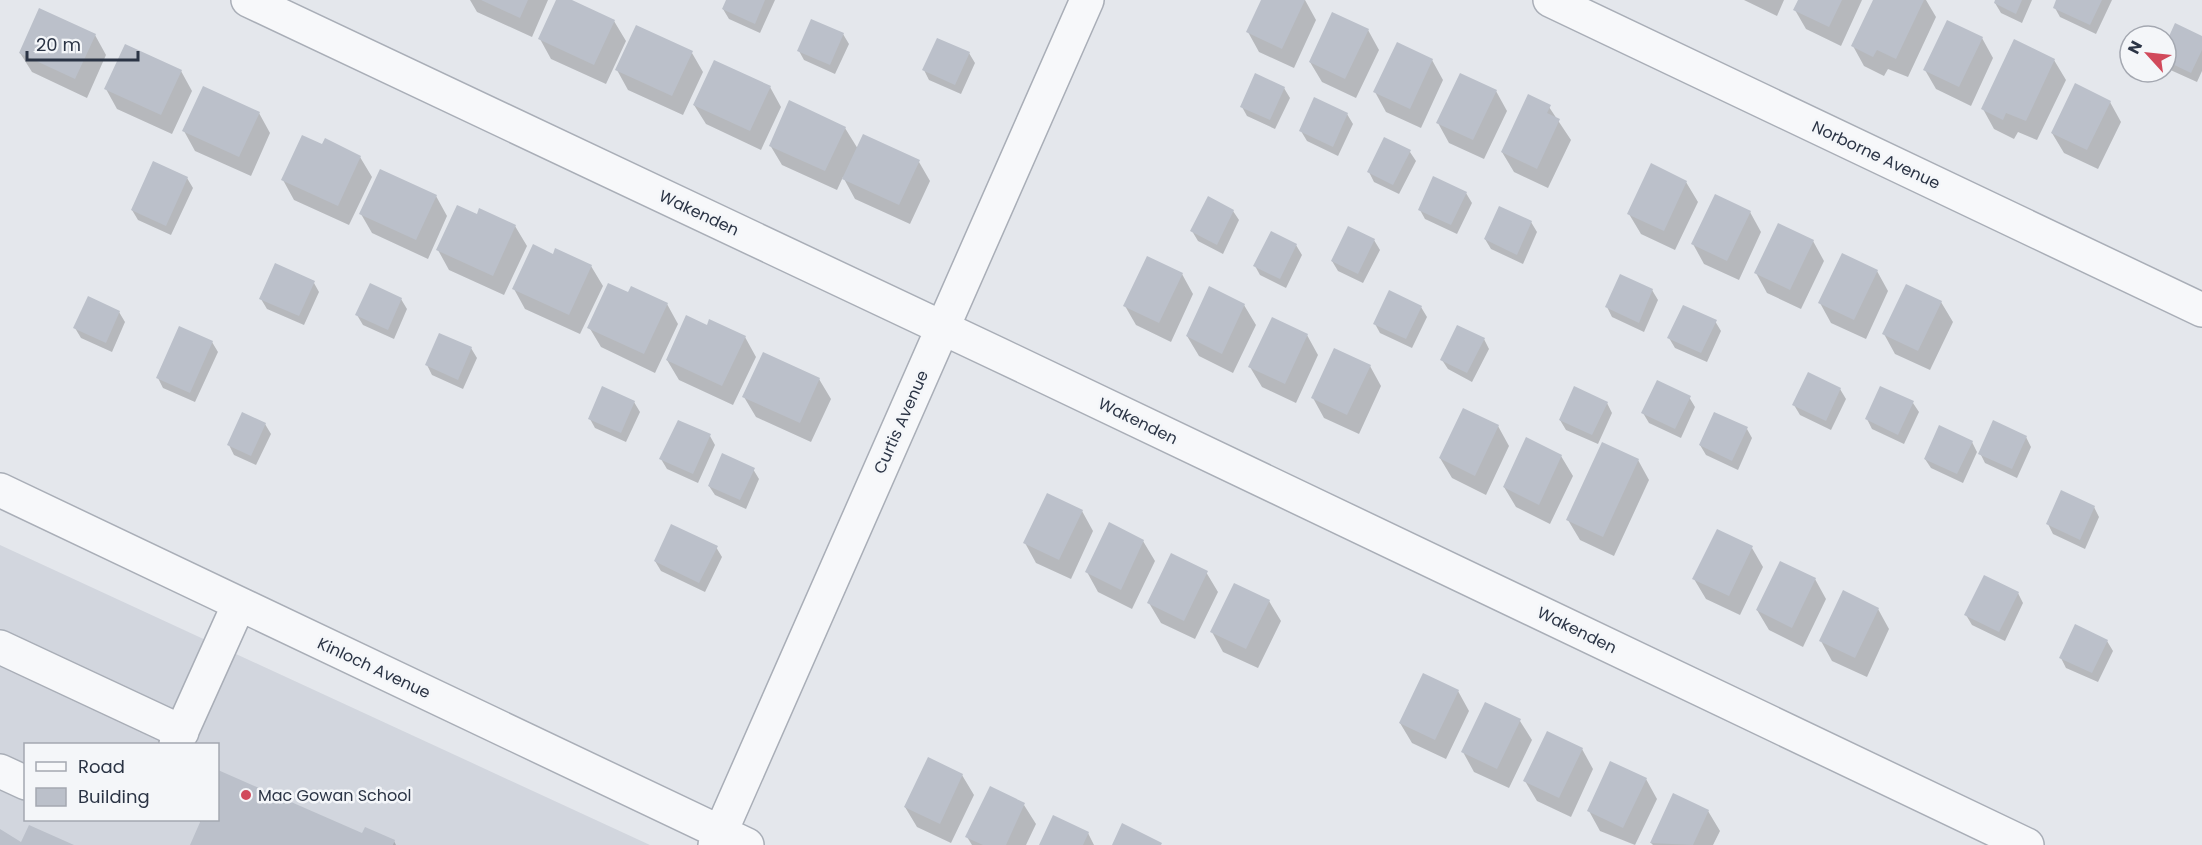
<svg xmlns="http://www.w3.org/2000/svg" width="2202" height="845" font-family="Poppins,sans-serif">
  <rect width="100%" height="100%" fill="#e4e7ec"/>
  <path fill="#d2d6de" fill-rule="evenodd" d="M0,545L650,845H0ZM26,744H218V820H26Z"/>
  <path fill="#0003" d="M470,0H548L532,37L477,12Z
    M558,0H568L614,21L626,41L606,84L551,59L540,39Z
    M727,0H775L760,33L729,19L723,9Z
    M1263,0H1305L1316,20L1294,68L1259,52L1248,32Z
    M1744,0H1784L1777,16Z
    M1799,0H1862L1841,46L1806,29L1795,10Z
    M1875,0H1926L1936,17L1908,77L1888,69L1884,76L1864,66L1853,46Z
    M1997,0H2032L2022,23L2001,13L1995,3Z
    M2058,0H2112L2096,34L2060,17L2055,8Z
    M1368,30L1379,50L1356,98L1322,82L1310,62Z
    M843,34L849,44L835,74L804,60L799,51Z
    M95,35L106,55L87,98L32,72L20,53Z
    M2202,37V71L2197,82L2166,68V46Z
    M1982,38L1993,58L1971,106L1936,89L1925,70Z
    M692,53L703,72L683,115L628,90L617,70Z
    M969,53L975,63L961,94L929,80L924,70Z
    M1432,60L1443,80L1421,128L1386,112L1375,92Z
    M2054,60L2066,80L2037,140L2018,132L2014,139L1994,129L1983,109Z
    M181,71L192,91L172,134L117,109L106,89Z
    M770,87L781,107L761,150L706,124L694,105Z
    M1284,88L1290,98L1275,129L1247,116L1242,107Z
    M1496,91L1507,111L1484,159L1449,143L1438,123Z
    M2110,102L2121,122L2098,169L2064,153L2052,133Z
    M1549,107L1571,140L1548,188L1514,172L1502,152Z
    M259,113L270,133L251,176L195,151L184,131Z
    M1347,114L1353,124L1338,156L1307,141L1301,131Z
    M845,128L858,149L919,162L930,181L910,224L855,199L843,177L837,190L782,165L770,145Z
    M1385,139L1410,152L1416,161L1399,194L1374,182L1369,172Z
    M323,146L360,157L372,177L349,225L294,200L283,180Z
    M187,178L193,188L171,235L138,220L132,210Z
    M1686,182L1698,202L1675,250L1641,234L1629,214Z
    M1466,193L1472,203L1457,234L1425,219L1420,210Z
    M436,196L447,216L428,259L372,233L361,214Z
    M1233,211L1239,220L1223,254L1198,241L1192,231Z
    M1750,212L1761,232L1739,280L1704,264L1693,244Z
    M478,216L515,226L527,246L504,295L449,270L438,250Z
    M1531,222L1537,232L1523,264L1491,249L1485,239Z
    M1374,240L1380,250L1363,283L1338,271L1332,261Z
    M1813,241L1824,261L1801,309L1767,293L1756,273Z
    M1296,245L1302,255L1286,288L1260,275L1255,266Z
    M554,256L591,266L603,286L580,334L525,309L514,289Z
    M1877,271L1888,291L1866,339L1831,323L1820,303Z
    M1182,274L1193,294L1171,342L1136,325L1125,306Z
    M314,283L319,292L304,325L267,309L261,299Z
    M1652,290L1658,300L1644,332L1612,317L1607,307Z
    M628,294L667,304L678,324L655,373L601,347L589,327Z
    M401,299L407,309L394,339L363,325L357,315Z
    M1941,302L1953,322L1930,370L1895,354L1884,334Z
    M1244,305L1256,325L1233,373L1199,356L1187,336Z
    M1421,307L1427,317L1412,348L1380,333L1375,324Z
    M119,312L125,322L112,352L81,338L75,328Z
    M1715,321L1721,331L1707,362L1675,348L1669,338Z
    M707,327L745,337L756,357L733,405L679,380L667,360Z
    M1307,335L1318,355L1296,403L1262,387L1250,367Z
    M1484,339L1489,349L1472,382L1448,369L1442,360Z
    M212,342L218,352L195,402L163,388L158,378Z
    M471,348L477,358L463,389L432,375L427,365Z
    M1370,366L1381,386L1359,434L1324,418L1313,398Z
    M819,379L831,399L811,442L756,417L744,397Z
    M1840,389L1846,399L1831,430L1800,415L1794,405Z
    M1689,397L1695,407L1681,438L1649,423L1643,413Z
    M634,402L640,412L626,442L595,428L590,419Z
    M1607,403L1612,413L1598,444L1566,430L1560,420Z
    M1913,403L1919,412L1904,444L1872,429L1867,419Z
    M265,424L271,434L256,465L234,455L229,445Z
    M1498,426L1509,446L1486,495L1452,478L1440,458Z
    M1747,429L1752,438L1738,470L1706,455L1700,445Z
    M710,436L715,445L698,483L667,469L661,459Z
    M2026,437L2031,447L2017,478L1985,463L1980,453Z
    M1972,442L1977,452L1963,483L1931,468L1925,459Z
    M1561,456L1573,476L1550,524L1516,507L1504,487Z
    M1638,460L1649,480L1614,556L1580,540L1568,520Z
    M753,469L759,479L746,509L715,495L709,486Z
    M2094,507L2099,517L2085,549L2053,534L2048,524Z
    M1082,511L1093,531L1071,579L1036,563L1025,543Z
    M1143,541L1155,561L1132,609L1098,592L1087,572Z
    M716,547L722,557L705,592L661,571L655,561Z
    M1752,548L1763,567L1740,615L1706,599L1694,579Z
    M1206,572L1218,592L1195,639L1161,623L1149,603Z
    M1815,579L1826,599L1803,647L1769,630L1757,610Z
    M2018,593L2023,603L2005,641L1972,625L1966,615Z
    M1269,601L1281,621L1258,668L1223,652L1212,632Z
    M1878,609L1889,629L1867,677L1832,661L1821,641Z
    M2107,641L2113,651L2098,682L2066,668L2061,658Z
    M1458,691L1469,711L1446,759L1412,743L1400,723Z
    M1486,704L1520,721L1532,740L1509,788L1474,772L1463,752Z
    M1582,749L1593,769L1571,817L1537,801L1525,781Z
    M218,771L362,835L394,841L396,845H192L201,823L199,820H218Z
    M962,775L974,795L951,843L917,827L905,807Z
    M1646,779L1657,799L1635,845L1600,831L1589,811Z
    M1024,805L1036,824L1026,845H972L967,837Z
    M1708,811L1720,831L1713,845H1653L1651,843Z
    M1088,833L1094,845H1040Z"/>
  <path fill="#bbc0ca" d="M481,0H528L520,18Z
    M556,0H572L615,20L594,65L538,39Z
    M726,0H765L755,24L722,9Z
    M1261,0H1305L1282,49L1246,32Z
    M1798,0H1842L1829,27L1793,10Z
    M1873,0H1924L1896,59L1877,50L1873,57L1851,46Z
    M1995,0H2022L2016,14L1994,3Z
    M2056,0H2102L2090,25L2053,8Z
    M39,8L96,34L75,79L19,53Z
    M1332,12L1369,29L1345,79L1309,62Z
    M811,19L844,33L830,65L797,51Z
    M1947,20L1983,37L1959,87L1923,70Z
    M2175,23L2202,36V50L2191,73L2166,61V43Z
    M636,25L693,51L672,96L615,70Z
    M937,38L970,52L955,85L922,70Z
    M2014,39L2055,59L2026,121L2006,113L2003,120L1981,109Z
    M1397,42L1433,59L1410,109L1373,92Z
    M125,44L182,70L161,115L104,89Z
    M714,60L771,86L750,131L693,105Z
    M1255,73L1285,87L1270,120L1240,107Z
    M1460,73L1497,90L1473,140L1436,123Z
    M2075,83L2111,101L2087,150L2051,133Z
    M203,86L260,112L239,157L182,131Z
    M1528,94L1551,105L1547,113L1560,119L1537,169L1501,152Z
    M1314,97L1348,113L1333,147L1299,131Z
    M789,100L846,127L825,171L769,146Z
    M863,134L920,160L899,205L842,179Z
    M302,135L322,144L325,138L361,156L338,206L281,180Z
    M1384,137L1411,150L1393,185L1367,172Z
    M153,161L188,177L166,226L131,210Z
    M1651,163L1687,181L1664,231L1627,214Z
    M380,169L437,195L416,240L359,214Z
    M1433,176L1467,192L1451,225L1418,210Z
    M1715,194L1751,211L1727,261L1691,244Z
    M1208,196L1234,210L1217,245L1190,231Z
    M457,205L477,214L479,208L516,225L493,276L436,250Z
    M1499,206L1532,221L1517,255L1484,239Z
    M1778,223L1814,240L1790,290L1754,273Z
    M1348,226L1375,239L1358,274L1331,261Z
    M1271,231L1297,244L1280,279L1253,266Z
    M533,244L553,254L555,248L592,265L569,315L512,289Z
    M1842,253L1878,270L1854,320L1818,303Z
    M1147,256L1183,273L1159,323L1123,306Z
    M275,263L315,281L299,316L259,299Z
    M1620,274L1653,289L1639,323L1605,307Z
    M370,283L402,298L388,330L355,315Z
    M608,283L628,292L631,286L668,303L644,354L587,328Z
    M1906,284L1942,301L1918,351L1882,334Z
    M1209,286L1245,304L1222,354L1186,336Z
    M1389,290L1422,306L1406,339L1373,324Z
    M88,296L120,311L106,343L73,328Z
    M1683,305L1717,320L1701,353L1667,338Z
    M686,315L707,325L709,319L746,336L722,386L666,360Z
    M1272,317L1308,334L1285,384L1248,367Z
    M1457,325L1485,338L1467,373L1440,360Z
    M179,326L213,341L190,393L156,378Z
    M439,333L472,347L458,380L425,365Z
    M1334,348L1371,365L1347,415L1311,398Z
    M763,352L820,378L800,423L742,397Z
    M1808,372L1841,388L1826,421L1792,405Z
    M1657,380L1691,396L1675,429L1641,413Z
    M602,386L635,401L621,433L588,419Z
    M1574,386L1608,402L1592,435L1559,420Z
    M1880,386L1914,401L1898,435L1865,419Z
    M1463,408L1499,425L1475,476L1439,458Z
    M242,412L266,423L251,456L227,445Z
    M1714,412L1748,427L1732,461L1699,445Z
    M678,420L711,434L693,474L659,459Z
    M1993,420L2027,436L2012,469L1978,454Z
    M1939,425L1973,441L1957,474L1924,459Z
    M1526,437L1562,455L1539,505L1503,487Z
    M1602,442L1639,459L1603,537L1566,520Z
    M722,453L755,468L740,500L708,486Z
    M2061,490L2095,506L2080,540L2046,524Z
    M1047,493L1083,510L1059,560L1023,543Z
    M1109,522L1144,540L1121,590L1085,572Z
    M671,524L718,546L699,583L654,561Z
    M1717,529L1753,546L1729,596L1692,579Z
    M1171,553L1208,571L1184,621L1147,603Z
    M1780,561L1816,578L1792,628L1756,610Z
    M1984,575L2019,592L1999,632L1964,615Z
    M1234,583L1270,600L1246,649L1210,632Z
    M1843,590L1879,608L1855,658L1819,641Z
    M2075,624L2108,640L2092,673L2059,658Z
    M1423,673L1459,690L1435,740L1399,723Z
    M1485,702L1521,719L1497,769L1461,752Z
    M1547,731L1583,748L1559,798L1523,781Z
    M928,757L963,774L940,824L904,807Z
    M1610,761L1647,778L1623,828L1587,811Z
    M218,770L362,833L365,827L395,840L393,845H190L201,820H218Z
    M990,786L1025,803L1006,845H983L965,837Z
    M1673,793L1709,810L1693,845L1650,843Z
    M1053,815L1089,832L1083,845H1039Z
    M1122,823L1162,843L1161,845H1112Z
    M29,825L74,845H0V829L21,842Z"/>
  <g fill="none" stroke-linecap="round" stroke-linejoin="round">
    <defs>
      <path id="minor" d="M248,0L1000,355L2027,845
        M1550,0L2202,310
        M0,490L747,845
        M0,647L182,732
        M176,744L239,604
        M0,771L26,783
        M715,845L1087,0"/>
    </defs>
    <use href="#minor" stroke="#a9aeb7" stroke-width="36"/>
    <use href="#minor" stroke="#f7f8fa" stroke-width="33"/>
  </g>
  <circle fill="#d1495b" stroke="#f4f6f9" stroke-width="2" cx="246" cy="795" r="6"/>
  <g text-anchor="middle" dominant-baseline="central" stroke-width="5" stroke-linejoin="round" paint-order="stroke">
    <g font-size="16" fill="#2b3445" stroke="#f4f6f9">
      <text transform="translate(1876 155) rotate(25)">Norborne Avenue</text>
      <text transform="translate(699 213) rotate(25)">Wakenden</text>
      <text transform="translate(1138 421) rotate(26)">Wakenden</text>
      <text transform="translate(901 422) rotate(-66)">Curtis Avenue</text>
      <text transform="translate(1577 630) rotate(26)">Wakenden</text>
      <text transform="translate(374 668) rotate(25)">Kinloch Avenue</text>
    </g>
    <g font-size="16" fill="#2b3445" stroke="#f4f6f9" text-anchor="start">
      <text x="258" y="795">Mac Gowan School</text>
    </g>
  </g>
  <rect x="24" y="743" width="195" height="78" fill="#f4f6f9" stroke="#a4a8b1" stroke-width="1.5"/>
  <rect x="36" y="762" width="30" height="9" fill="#f7f8fa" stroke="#a4a8b1" stroke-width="1.5"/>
  <text x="78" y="773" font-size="18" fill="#2b3445">Road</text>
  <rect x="36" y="788" width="30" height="18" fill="#bbc0ca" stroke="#a4a8b1" stroke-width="1.5"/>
  <text x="78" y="803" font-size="18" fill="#2b3445">Building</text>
  <g transform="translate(2148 54) rotate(297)"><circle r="28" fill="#f4f6f9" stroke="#a4a8b1" stroke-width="1.5"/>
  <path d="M0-4.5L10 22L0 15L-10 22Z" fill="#d1495b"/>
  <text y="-9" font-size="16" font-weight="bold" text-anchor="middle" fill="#2b3445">N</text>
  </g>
  <path d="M27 51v9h111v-9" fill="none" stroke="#2b3445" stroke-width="3"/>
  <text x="36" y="51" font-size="18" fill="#2b3445" stroke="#f4f6f9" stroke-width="4.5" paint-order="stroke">20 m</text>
</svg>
